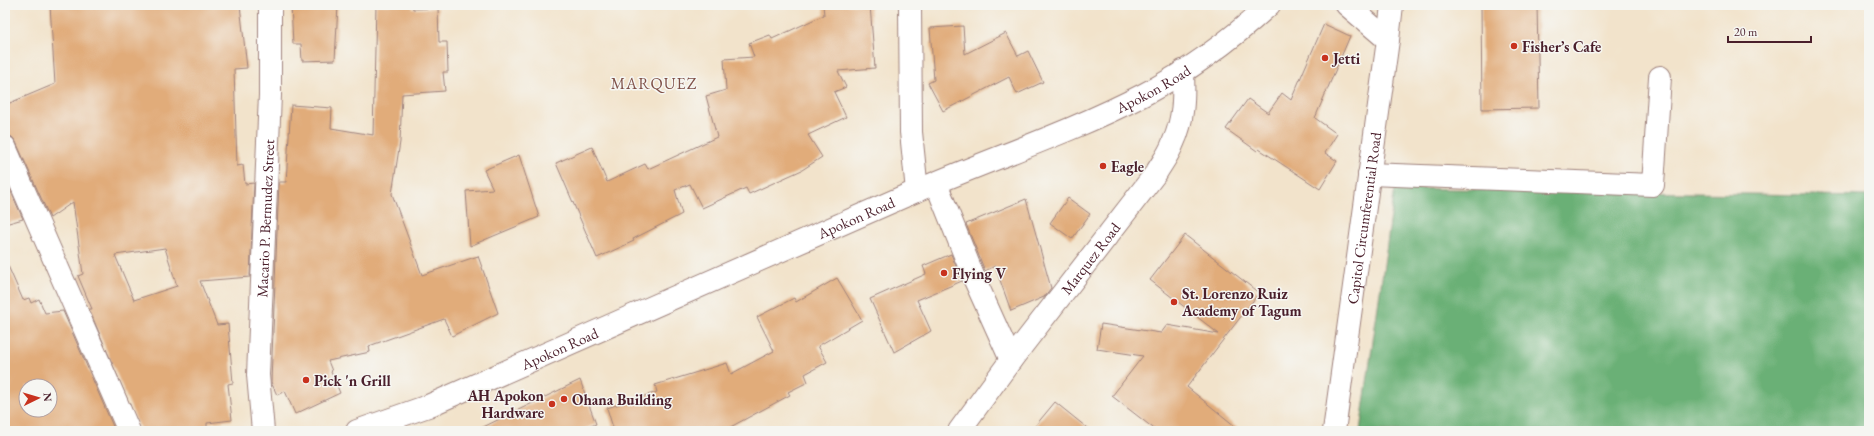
<svg xmlns="http://www.w3.org/2000/svg" width="1874" height="436" font-family="'EB Garamond',serif">
  <rect width="100%" height="100%" fill="#f6f6f2"/>
  <filter id="ink" filterUnits="userSpaceOnUse"><feTurbulence type="fractalNoise" baseFrequency=".025" numOctaves="2"/><feDisplacementMap in="SourceGraphic" scale="8" xChannelSelector="R" yChannelSelector="G"/><feConvolveMatrix kernelMatrix="1 2 1 2 8 2 1 2 1" color-interpolation-filters="sRGB"/></filter>
  <filter id="wash" filterUnits="userSpaceOnUse"><feTurbulence type="fractalNoise" baseFrequency=".012" numOctaves="4" result="noise"/><feDisplacementMap in="SourceGraphic" scale="16" xChannelSelector="R" yChannelSelector="G"/><feGaussianBlur stdDeviation="0.9" result="paint"/><feColorMatrix in="noise" values="0 0 0 0 0 0 0 0 0 0 0 0 0 0 0 0 0 1.4 0 .05"/><feComposite in="paint" operator="in"/></filter>
  <g filter="url(#wash)">
    <rect width="100%" height="100%" fill="#f2e3cb"/>
    <path fill="#6ab076" stroke="#5a6850" d="M1395,188L1869,196V431H1360Z"/>
    <g id="blocks">
      <path fill="#e1ac7a" fill-rule="evenodd" d="M50,5H240L247,68L234,69L237,166L243,165L245,184L254,183L250,277L200,281L217,325L228,324L233,383L228,384L232,420L207,423V431H141L89,309H92L78,276L83,274L73,202L50,218L16,142L12,137L5,135V105L55,84ZM165,248L177,286L134,300L115,255Z
        M291,5H338L335,60L302,61L301,44H293Z
        M376,5H412L413,9L438,8L439,42H447L448,72H443L445,91L402,94L400,142L392,194L422,275L478,256L498,313L452,336L444,319L369,346L370,352L328,361L332,371L331,372L340,393L295,414L285,391L277,395L271,382L279,182H286L291,105L332,108L331,128L373,135Z
        M823,5H870L875,68L838,71L846,87L834,92L846,117L808,135L822,157L802,170L749,194L746,188L702,208L690,184L675,190L682,214L633,239L634,241L597,258L556,163L592,147L607,182L645,164L648,169L717,137L706,96L726,90L724,59L754,57L749,43L770,35L772,39L824,15Z
        M1481,5H1537L1539,108L1482,109Z
        M1324,24L1350,36L1315,118L1337,134L1325,153L1337,161L1320,189L1259,149L1257,151L1226,129L1248,99L1268,113L1282,93L1291,100Z
        M963,26L965,54L1006,33L1018,56L1028,51L1043,82L1017,94L1009,77L943,111L928,83L934,80L930,28Z
        M519,155L539,217L470,246L466,191L493,189L484,170Z
        M5,178L23,219L5,224Z
        M1068,198L1090,214L1072,239L1050,223Z
        M1026,199L1051,288L1044,297L1011,311L995,266L985,271L966,224Z
        M1185,235L1259,293L1187,387L1241,431H1157L1112,396L1143,356L1097,349L1101,324L1161,333L1167,325L1219,334L1150,280Z
        M951,254L962,281L917,300L931,331L894,352L870,299L926,274L923,266Z
        M5,259L23,300L29,298L31,303L39,299L45,313L63,311L115,431H5ZM26,386H50V410H26Z
        M837,278L862,320L818,346L827,362L805,374L808,382L788,392L790,395L723,431H614L607,408L657,392L655,385L727,363L731,374L774,351L757,317L794,298L796,302Z
        M580,380L596,424L579,431H475Z
        M1055,402L1091,431H1031Z"/>
    </g>
  </g>
  <g filter="url(#ink)">
    <use href="#blocks" fill-opacity="0" stroke="#9e817b" stroke-width="1"/>
    <g fill="none" stroke-linecap="round" stroke-linejoin="round">
      <defs>
        <path id="minor" d="M910,5L911,132L917,191
          M1347,5L1388,40
          M5,147L129,431
          M1369,174L1653,185L1660,77
          M936,183L974,278L1011,360"/>
        <g id="major">
          <path id="s1" d="M263,431L258,375L270,95V5"/>
          <path id="s2" d="M959,431L1011,360L1156,173C1162,163 1169,154 1173,143C1184,120 1184,96 1183,71"/>
          <path id="s3" d="M1334,431L1388,40L1392,5"/>
        </g>
        <g id="highway">
          <path id="s4" d="M357,431L428,406C590,335 752,262 914,192C990,159 1070,133 1143,95C1189,71 1231,40 1269,5"/>
        </g>
      </defs>
      <use href="#minor" stroke="#9e817b" stroke-width="24"/>
      <use href="#major" stroke="#9e817b" stroke-width="24"/>
      <use href="#highway" stroke="#9e817b" stroke-width="24"/>
      <use href="#minor" stroke="#fff" stroke-width="22"/>
      <use href="#major" stroke="#fff" stroke-width="22"/>
      <use href="#highway" stroke="#fff" stroke-width="22"/>
    </g>
  </g>
  <g fill="#c8321e" stroke="#f6f6f2" stroke-width="1.5">
    <circle cx="1514" cy="46" r="4"/>
    <circle cx="1325" cy="58" r="4"/>
    <circle cx="1103" cy="166" r="4"/>
    <circle cx="944" cy="273" r="4"/>
    <circle cx="1174" cy="302" r="4"/>
    <circle cx="306" cy="380" r="4"/>
    <circle cx="564" cy="399" r="4"/>
    <circle cx="552" cy="404" r="4"/>
  </g>
  <g text-anchor="middle" dominant-baseline="central" stroke-width="3" stroke-linejoin="round" paint-order="stroke">
    <g font-size="15" font-weight="bold" fill="#4a1f2b" stroke="#f6f6f2" text-anchor="start">
      <text x="1522" y="46">Fisher’s Cafe</text>
      <text x="1333" y="58">Jetti</text>
      <text x="1111" y="166">Eagle</text>
      <text x="952" y="273">Flying V</text>
      <text x="1182" y="293">St. Lorenzo Ruiz<tspan x="1182" dy="17">Academy of Tagum</tspan></text>
      <text x="314" y="380">Pick 'n Grill</text>
      <text x="544" y="395" text-anchor="end">AH Apokon<tspan x="544" dy="17">Hardware</tspan></text>
      <text x="572" y="399">Ohana Building</text>
    </g>
    <g font-size="15" fill="#4a1f2b" stroke="#f6f6f2">
      <text stroke="none"><textPath href="#s4" startOffset="867">Apokon Road</textPath></text>
      <text stroke="none"><textPath href="#s4" startOffset="543">Apokon Road</textPath></text>
      <text stroke="none"><textPath href="#s1" startOffset="213">Macario P. Bermudez Street</textPath></text>
      <text stroke="none"><textPath href="#s3" startOffset="215">Capitol Circumferential Road</textPath></text>
      <text stroke="none"><textPath href="#s2" startOffset="217">Marquez Road</textPath></text>
      <text stroke="none"><textPath href="#s4" startOffset="219">Apokon Road</textPath></text>
    </g>
    <g font-size="16" letter-spacing="1" fill="#7f5047" stroke="#f6f6f2">
      <text x="654" y="83">MARQUEZ</text>
    </g>
  </g>
  <rect width="1874" height="436" fill="none" stroke="#f6f6f2" stroke-width="20"/>
  <g transform="translate(38 398) rotate(85)"><circle r="19" fill="#f6f6f2" stroke="#b1a0a2"/>
  <path d="M0-3L7 15L0 10L-7 15Z" fill="#c8321e"/>
  <text y="-6" font-size="11" font-weight="bold" text-anchor="middle" fill="#4a1f2b">N</text>
  </g>
  <path d="M1728 36v6h83v-6" fill="none" stroke="#4a1f2b" stroke-width="2"/>
  <text x="1734" y="36" font-size="12" fill="#4a1f2b" stroke="#f6f6f2" stroke-width="3" paint-order="stroke">20 m</text>
</svg>
